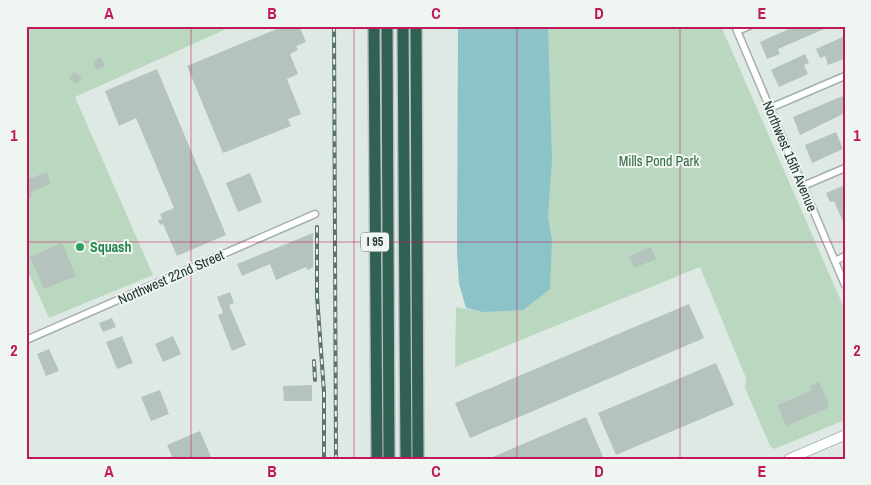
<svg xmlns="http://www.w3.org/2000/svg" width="871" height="485" font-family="'Archivo Narrow',sans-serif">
  <rect width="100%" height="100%" fill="#dfe9e4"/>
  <path fill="#bad8c0" d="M26,26H233L75,97L153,275L49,318L26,267Z
    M547,26H721L845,310V420L774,449L770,446L745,388L746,378L700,267L455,367L456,307L482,312L552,238L548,216Z"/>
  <path fill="#8cc3c9" d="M458,26H548L552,160L548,216L552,239L550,289L523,310L482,312L466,308L459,284L457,252Z"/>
  <path fill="#b5c3bd" d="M284,26H299L306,42L296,46L298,50L290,54L298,74L287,79L301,114L288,119L291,126L223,153L187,66Z
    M796,26H831L778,49L780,54L767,59L760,42Z
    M845,36V59L828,65L825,56L820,58L816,49Z
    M805,54L809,63L804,65L808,74L779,87L771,70Z
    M101,57L105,66L97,70L93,62Z
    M157,69L226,235L177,256L163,224L160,225L158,220L162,219L160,214L174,208L136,118L119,126L105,91Z
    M74,72L82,77L77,84L69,78Z
    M845,95V113L800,135L793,117Z
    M836,132L843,149L812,163L805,145Z
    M47,172L51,184L31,192L32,196L26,199V180Z
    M250,173L262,202L238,212L226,183Z
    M845,185V224H844L834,201L830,202L826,193Z
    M313,233V267L308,270L306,267L276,280L270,264L242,276L237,264Z
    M62,243L76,276L44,289L30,257Z
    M651,247L656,259L634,268L629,256Z
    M230,292L234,303L229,305L246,345L232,351L218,315L223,313L217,297Z
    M689,304L704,338L470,438L455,403Z
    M112,318L116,327L103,332L99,323Z
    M122,336L133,363L117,369L106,342Z
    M173,336L181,354L163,362L155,344Z
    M49,349L59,371L46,376L37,354Z
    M716,363L734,405L616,455L598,413Z
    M819,382L829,404L827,405L828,408L786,426L778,405L812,390L810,386Z
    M312,385V401H284L283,386Z
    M160,390L169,414L151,421L141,397Z
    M586,417L604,459H488Z
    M200,431L212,459H173L167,445Z"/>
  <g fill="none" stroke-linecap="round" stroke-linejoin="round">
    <defs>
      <path id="street" d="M735,26L845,285
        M737,31L749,26
        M770,108L845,76
        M803,186L845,168
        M835,261L845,256
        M26,340L315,214"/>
      <path id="secondary" d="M789,459L845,435"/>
      <path id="highway" d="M374,26L377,459
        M387,26L389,459
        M403,26L406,459
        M416,26L418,459"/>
    </defs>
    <use href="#street" stroke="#a3b0aa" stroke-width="9"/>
    <use href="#secondary" stroke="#a0b3ab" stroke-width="11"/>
    <use href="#highway" stroke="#bdc3c1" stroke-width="14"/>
    <use href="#street" stroke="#fff" stroke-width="6"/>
    <use href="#secondary" stroke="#fff" stroke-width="9"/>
    <use href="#highway" stroke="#316054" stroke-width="11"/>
    <defs>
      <path id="rail" d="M334,26L336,459
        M317,227V296L324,392V459
        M314,361L315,380"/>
    </defs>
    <use href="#rail" stroke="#5c736b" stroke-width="4"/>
    <use href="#rail" stroke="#eff6f2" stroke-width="2" stroke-dasharray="5.5" stroke-linecap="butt"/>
  </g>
  <path fill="none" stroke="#c2185b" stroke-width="1" stroke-opacity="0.55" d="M191,26V459M354,26V459M517,26V459M680,26V459M26,242H845"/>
  <circle fill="#2e9e5b" stroke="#eff6f2" stroke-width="2" cx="80" cy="247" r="5"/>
  <g text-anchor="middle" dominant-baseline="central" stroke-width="4" stroke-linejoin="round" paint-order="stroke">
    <rect fill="#eff6f2" stroke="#60706a" stroke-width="1" x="361" y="232.5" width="28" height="19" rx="4"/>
    <g font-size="12" font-weight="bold" fill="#223730">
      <text x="375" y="242">I 95</text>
    </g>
    <g font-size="14" fill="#223730" stroke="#eff6f2">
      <text transform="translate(790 156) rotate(67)">Northwest 15th Avenue</text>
      <text transform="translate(171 277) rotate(-24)">Northwest 22nd Street</text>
    </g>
    <g font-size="14" fill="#316943" stroke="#eff6f2">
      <text x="659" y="161">Mills Pond Park</text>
    </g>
    <g font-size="14" font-weight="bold" fill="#27864d" stroke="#eff6f2" text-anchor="start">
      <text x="90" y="247">Squash</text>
    </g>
  </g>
  <rect width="871" height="485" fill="none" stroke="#eff6f2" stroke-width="55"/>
  <rect x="28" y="28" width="816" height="430" fill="none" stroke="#c2185b" stroke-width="2"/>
  <g font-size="16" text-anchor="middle" font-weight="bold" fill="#c2185b">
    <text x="109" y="19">A</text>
    <text x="272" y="19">B</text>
    <text x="436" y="19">C</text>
    <text x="599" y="19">D</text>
    <text x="762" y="19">E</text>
    <text x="14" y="141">1</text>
    <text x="857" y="141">1</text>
    <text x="14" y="356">2</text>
    <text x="857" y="356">2</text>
    <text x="109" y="477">A</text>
    <text x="272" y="477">B</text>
    <text x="436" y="477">C</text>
    <text x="599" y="477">D</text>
    <text x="762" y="477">E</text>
  </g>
</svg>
